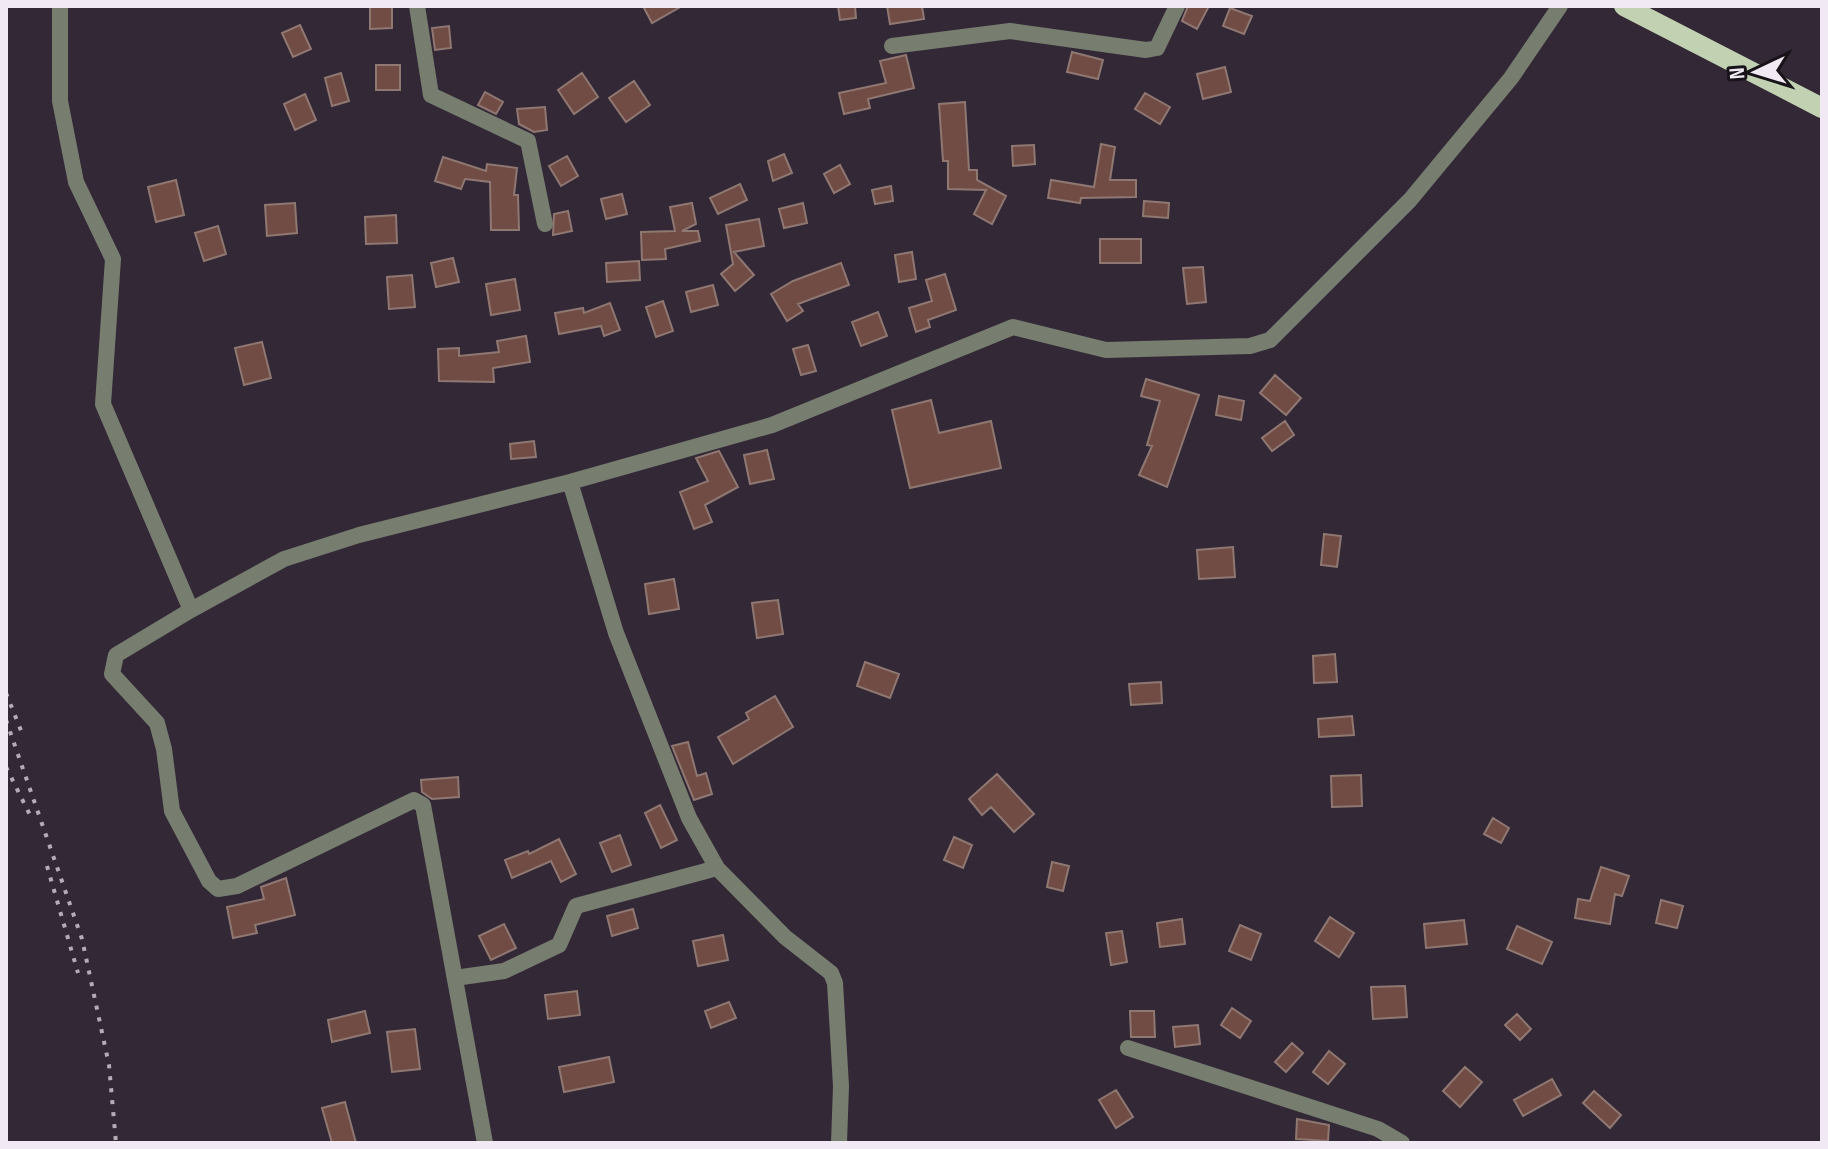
<svg xmlns="http://www.w3.org/2000/svg" width="1828" height="1149" font-family="'Sofia Sans Condensed',sans-serif">
  <rect width="100%" height="100%" fill="#332836"/>
  <path fill="#714c45" stroke="#8f7772" stroke-width="2" d="M370,6H392V28L370,29Z
    M643,6H682L652,23Z
    M838,6H855L856,18L840,20Z
    M887,6H922L924,19L890,24Z
    M1188,6H1209L1197,29L1182,21Z
    M1230,8L1252,16L1244,34L1223,26Z
    M300,25L311,49L293,57L282,33Z
    M449,26L451,48L435,50L432,28Z
    M1072,52L1103,60L1098,79L1067,72Z
    M906,55L914,88L868,99L870,108L844,114L839,93L886,83L880,61Z
    M376,65H400V90H376Z
    M1225,67L1231,92L1203,99L1197,74Z
    M341,73L349,101L332,106L325,78Z
    M582,73L598,97L574,114L558,90Z
    M634,81L650,105L626,122L609,98Z
    M485,92L503,102L496,114L478,105Z
    M1145,93L1170,107L1160,124L1135,109Z
    M305,94L316,120L295,130L284,104Z
    M965,102L969,170H977V180L1006,196L992,224L974,214L986,190L948,189V161H943L939,104Z
    M545,107L547,130L534,132L519,124L517,109Z
    M1101,144L1115,147L1110,180H1136V197L1081,198L1080,203L1048,198L1051,180L1094,187Z
    M1034,145L1035,164L1013,166L1012,146Z
    M784,154L792,173L773,181L768,161Z
    M567,156L578,176L561,186L549,166Z
    M443,157L486,171L487,164L517,168L514,195H518L519,230H491L490,182L465,179L461,189L435,181Z
    M840,165L850,184L834,193L824,174Z
    M176,180L184,215L156,222L148,187Z
    M740,184L747,200L718,214L710,198Z
    M891,186L893,201L875,204L872,190Z
    M622,194L627,214L606,219L601,199Z
    M1144,201L1169,203L1168,218L1143,216Z
    M295,203L297,233L267,236L265,205Z
    M692,203L696,224L682,231H698L700,241L665,249L666,259L642,260L641,232L675,231L670,207Z
    M803,203L807,223L784,228L779,209Z
    M568,211L572,231L553,235L554,214Z
    M396,215L397,243L366,244L365,217Z
    M759,219L764,246L734,252L754,275L735,291L721,274L733,264L726,225Z
    M218,226L226,254L204,261L195,233Z
    M1100,239H1141V263H1100Z
    M912,252L916,279L899,282L895,255Z
    M453,258L459,282L436,287L431,263Z
    M639,261L640,280L607,282L606,263Z
    M841,263L849,285L798,304L803,311L787,321L771,294L793,281Z
    M1203,267L1206,302L1187,304L1183,268Z
    M945,274L956,310L928,320L930,327L916,332L909,308L932,301L926,280Z
    M412,275L415,307L389,309L387,277Z
    M515,279L520,310L491,315L486,284Z
    M713,285L718,305L691,312L686,292Z
    M663,301L673,331L656,337L646,307Z
    M610,303L620,330L604,336L601,326L559,334L555,313L583,308L584,313Z
    M878,312L887,336L861,346L852,322Z
    M526,336L530,362L493,368L494,382L439,381L438,349L459,348V356L499,352L497,341Z
    M262,342L271,378L244,385L235,348Z
    M808,345L816,371L801,375L793,349Z
    M1275,375L1301,398L1286,415L1260,393Z
    M1146,379L1199,395L1167,487L1139,475L1152,446L1147,445L1160,401L1141,396Z
    M1219,396L1244,401L1241,420L1216,415Z
    M931,400L939,433L991,421L1001,468L910,488L892,410Z
    M1285,421L1294,435L1272,451L1262,438Z
    M534,441L536,457L511,459L510,444Z
    M767,450L774,479L750,484L744,455Z
    M719,451L738,487L705,505L712,522L694,529L680,492L708,481L696,458Z
    M1324,534L1341,536L1337,567L1321,565Z
    M1233,547L1235,577L1199,579L1197,550Z
    M674,579L679,609L649,614L645,584Z
    M778,600L783,634L757,638L752,603Z
    M1335,654L1337,682L1314,683L1313,656Z
    M865,662L899,674L890,698L857,686Z
    M1161,682L1162,703L1131,705L1129,684Z
    M775,696L793,727L733,764L718,737L749,719L746,713Z
    M1352,716L1354,735L1319,737L1318,719Z
    M688,742L697,776L706,773L712,794L694,800L672,746Z
    M997,774L1034,814L1014,832L991,807L982,815L969,799Z
    M1361,775L1362,806L1332,807L1331,776Z
    M458,777L459,797L432,799L422,792L421,780Z
    M660,805L677,840L661,848L645,813Z
    M1493,818L1509,828L1501,843L1484,834Z
    M620,835L631,865L612,872L600,843Z
    M954,837L972,845L963,868L944,860Z
    M559,839L576,874L561,882L551,861L512,878L505,860L528,851L529,854Z
    M1052,862L1069,866L1063,891L1047,887Z
    M1601,867L1629,876L1622,896L1615,894L1610,924L1575,918L1578,899L1590,901Z
    M286,878L295,915L255,925L257,933L233,938L227,907L264,899L261,887Z
    M1661,900L1683,906L1677,928L1656,923Z
    M633,909L638,928L612,936L607,916Z
    M1330,917L1354,933L1339,957L1315,941Z
    M1182,919L1185,944L1160,947L1157,923Z
    M1464,920L1467,944L1426,948L1424,924Z
    M504,924L516,948L491,960L479,936Z
    M1240,925L1261,934L1251,960L1229,951Z
    M1517,926L1552,942L1542,964L1507,949Z
    M1122,931L1127,962L1111,965L1106,933Z
    M723,935L728,960L698,966L693,941Z
    M1405,986L1407,1017L1373,1019L1371,987Z
    M577,991L580,1015L548,1019L545,995Z
    M729,1002L736,1018L711,1028L705,1011Z
    M1232,1008L1251,1021L1240,1038L1221,1025Z
    M365,1011L370,1033L332,1042L328,1020Z
    M1130,1011H1154L1155,1037H1131Z
    M1517,1014L1531,1029L1520,1040L1505,1025Z
    M1198,1025L1200,1044L1175,1047L1173,1027Z
    M415,1029L420,1069L392,1072L387,1032Z
    M1292,1043L1303,1053L1286,1072L1275,1062Z
    M1329,1051L1345,1064L1328,1084L1313,1072Z
    M609,1057L614,1082L564,1092L559,1067Z
    M1465,1067L1482,1082L1460,1107L1443,1091Z
    M1552,1079L1561,1095L1523,1116L1514,1100Z
    M1116,1090L1133,1117L1116,1128L1099,1100Z
    M1594,1091L1621,1115L1610,1128L1583,1103Z
    M345,1102L356,1143H332L322,1108Z
    M1297,1119L1329,1125L1328,1141L1296,1139Z"/>
  <g fill="none" stroke-linecap="round" stroke-linejoin="round">
    <path stroke="#777e70" stroke-width="16" d="M60,6V101L76,182L113,259L103,404L191,610L284,559L359,535L570,482L772,425L1013,327L1106,350L1250,346L1270,340L1410,200L1511,78L1560,6
      M417,6L431,95L528,141L545,224
      M892,46L1010,31L1146,50L1157,48L1177,6
      M570,482L616,633L689,818L717,868L785,937L831,973L835,983L841,1086L839,1143
      M191,610L116,655L112,674L157,723L164,749L172,811L209,881L218,889L237,886L414,800L423,805L485,1143
      M455,978L504,971L559,945L576,906L717,868
      M1128,1048L1378,1129L1402,1143"/>
    <path stroke="#c2d1b2" stroke-width="20" d="M1624,6L1822,108"/>
    <path stroke="#b5acb7" stroke-width="4" stroke-dasharray="4 8" stroke-linecap="butt" d="M6,693L22,733
      M6,720L82,939L109,1065L116,1143
      M6,767L32,819
      M47,866L78,973"/>
  </g>
  <rect width="1828" height="1149" fill="none" stroke="#f1e9f3" stroke-width="16"/>
  <g transform="translate(1756 72) rotate(266)" stroke="#181319" stroke-width="6" paint-order="stroke">
  <path d="M0-6L14 30L0 20L-14 30Z" fill="#f1e9f3"/>
  <text y="-12" font-size="22" font-weight="bold" text-anchor="middle" fill="#f1e9f3">N</text>
  </g>
</svg>
